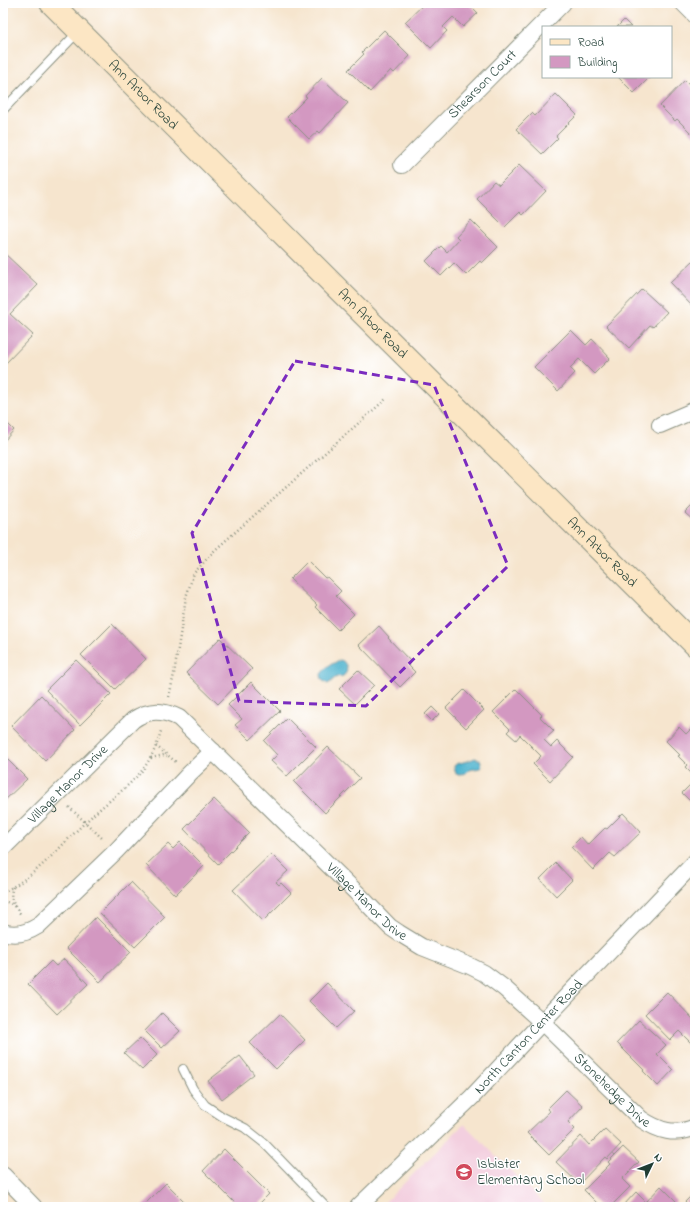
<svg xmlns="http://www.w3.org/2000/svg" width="698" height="1210" font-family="'Indie Flower',sans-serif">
  <rect width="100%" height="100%" fill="#fff"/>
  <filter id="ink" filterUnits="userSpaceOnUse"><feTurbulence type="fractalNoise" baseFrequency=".025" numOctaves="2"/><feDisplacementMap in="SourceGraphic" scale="8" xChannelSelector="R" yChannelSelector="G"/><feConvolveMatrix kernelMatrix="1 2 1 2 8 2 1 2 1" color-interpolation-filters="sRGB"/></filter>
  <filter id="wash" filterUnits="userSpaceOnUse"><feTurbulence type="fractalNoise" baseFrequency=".012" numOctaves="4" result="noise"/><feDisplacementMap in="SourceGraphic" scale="16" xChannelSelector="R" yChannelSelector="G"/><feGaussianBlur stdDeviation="0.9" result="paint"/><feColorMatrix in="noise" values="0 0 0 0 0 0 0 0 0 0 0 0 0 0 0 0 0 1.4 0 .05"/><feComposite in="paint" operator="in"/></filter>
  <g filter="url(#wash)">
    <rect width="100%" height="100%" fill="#f6e5ce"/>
    <path fill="#f3cfdf" d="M464,1124L547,1207H380Z"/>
    <path fill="#50b4cf" stroke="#387882" d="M340,660L343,661C347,665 349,672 343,676C341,677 339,676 337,677C334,678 331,682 328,684L322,680L321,674L328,666Z
      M475,758L480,760L482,766L480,768L469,770L466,773L459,775L456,774L454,766L456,764C463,762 469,761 475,758Z"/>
    <g id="blocks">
      <path fill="#d398c1" d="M425,3H468L478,13L463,27L453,17L443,27L447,31L431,48L405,22Z
        M624,20L631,27H617Z
        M384,30L410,56L394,73L391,70L370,92L348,70L364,54L362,52Z
        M618,77H650L634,93Z
        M322,78L348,103L320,133L318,131L309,139L287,117L307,97L305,96Z
        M685,80L695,90V137L677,119L675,121L660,106Z
        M556,94L577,115L556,136L558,138L542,154L516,129L532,113L535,116Z
        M519,165L546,191L523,215L520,212L505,227L477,199L494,181L499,185Z
        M471,220L498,247L482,263L480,261L466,275L454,263L441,276L426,261L441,246L447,252L459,239L456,236Z
        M3,252L38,285L10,314L33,335L3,366Z
        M695,259V305L693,307L670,283Z
        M642,289L667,312L653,327L650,325L629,348L606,326Z
        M571,330L586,345L592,339L610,358L594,374L579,359L570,368L575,373L558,391L534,367Z
        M3,419L14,430L3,442Z
        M695,503V522L685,513Z
        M308,561L325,578L327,577L341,591L336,596L354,614L338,630L315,607L317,605L290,579Z
        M112,624L146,659L115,689L81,655Z
        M379,626L389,637L388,638L411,662L408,665L415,672L400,687L359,645Z
        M220,638L252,669L218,704L186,673Z
        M76,660L111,694L80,725L46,690Z
        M358,670L374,685L355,704L339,689Z
        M251,682L280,711L250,740L235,725L242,719L228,705Z
        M516,689L542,715L540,717L554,731L544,740L551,747L557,741L573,757L550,781L533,764L541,756L520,735L516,740L507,732L510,729L493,712Z
        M464,690L484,710L466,728L446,708Z
        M41,695L75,730L45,761L11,726Z
        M432,707L439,714L432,721L425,714Z
        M287,718L316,747L287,776L271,761L277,755L264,741Z
        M679,727L686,734L691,729L695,733V777L685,767L687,765L678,756L680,755L666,741Z
        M328,747L360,778L325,813L294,782Z
        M3,755L27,779L3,802Z
        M695,780V806L682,793Z
        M214,799L249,833L218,864L184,829Z
        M623,813L641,832L615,857L610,853L593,870L571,847L581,837L588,845L605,828L607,829Z
        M180,842L204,866L175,895L146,865L168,844L173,849Z
        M271,854L288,871L276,882L279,885L281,883L291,893L263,921L233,890Z
        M556,863L572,880L556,896L540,879Z
        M131,882L165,917L135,947L100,913Z
        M96,917L131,952L100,982L66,948Z
        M64,959L88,984L57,1014L28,984L51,961L56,966Z
        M327,983L354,1011L336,1028L309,1001Z
        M667,992L693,1019L695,1017V1047L679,1031L670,1040L645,1014Z
        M162,1013L180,1031L162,1048L145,1031Z
        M280,1014L305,1040L276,1069L250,1043Z
        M639,1020L666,1045L657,1054L673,1070L658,1086L643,1071L644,1070L617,1043Z
        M140,1038L157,1055L142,1070L124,1053Z
        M240,1056L254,1074L222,1099L208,1081Z
        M566,1090L583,1106L568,1122L575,1129L549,1155L527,1133L550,1111L547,1109Z
        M605,1129L621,1144L607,1159L605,1157L579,1184L556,1162L581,1136L589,1145Z
        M623,1147L639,1162L622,1179L630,1187L610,1207H601L584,1190L610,1164L608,1162Z
        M224,1149L269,1194L256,1207H239L203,1171Z
        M166,1183L184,1201L178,1207H142Z
        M661,1186L676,1201L671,1207H622L636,1192L646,1202Z
        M695,1192V1207H690L685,1202Z"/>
    </g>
  </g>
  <g filter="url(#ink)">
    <use href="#blocks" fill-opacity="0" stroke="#8a9181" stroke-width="1"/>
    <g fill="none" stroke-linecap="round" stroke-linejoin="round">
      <defs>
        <path id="lane" d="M3,110L78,32
          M183,1069L193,1089L205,1105L223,1117L245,1128L264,1143L326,1207"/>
        <g id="street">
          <path d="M683,3L695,15"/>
          <path id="s1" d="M402,165L563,3"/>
          <path d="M660,425L695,410"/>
          <path id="s2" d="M3,848L133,720C149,709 162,710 179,718L360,896L390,927L399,933L422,947L470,966L484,973L504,988L542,1022L641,1119C659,1131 675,1136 695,1127"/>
          <path d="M3,932C15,936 27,933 38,926L116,851L190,773L213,751"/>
          <path d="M3,1175L34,1207"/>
          <path id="s3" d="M358,1207L472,1097L542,1022L695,862"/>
        </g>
        <g id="secondary">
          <path id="s4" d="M51,3L695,645"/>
        </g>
      </defs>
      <use href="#lane" stroke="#8a9181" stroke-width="10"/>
      <use href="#street" stroke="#8a9181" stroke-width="18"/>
      <use href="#secondary" stroke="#8a9181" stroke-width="24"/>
      <path stroke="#8a9181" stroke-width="2.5" stroke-dasharray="1 3" stroke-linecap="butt" d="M169,697L174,674L186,597L194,573L215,550L387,398
        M156,746L176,762
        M151,758L164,755L167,756
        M69,807L103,839
        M13,887C8,899 15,906 21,915
        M3,892C39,875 62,843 91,817C107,802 126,789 141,772C151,759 157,746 161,731
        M3,901L10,903L15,907"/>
      <use href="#lane" stroke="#fff" stroke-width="8"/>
      <use href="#street" stroke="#fff" stroke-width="16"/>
      <use href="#secondary" stroke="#fce6c4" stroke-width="22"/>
    </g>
  </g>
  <path fill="none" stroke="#7b2cbf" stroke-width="3" stroke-dasharray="8 5" stroke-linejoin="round" d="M295,361L434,385L508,566L366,706L239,701L192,533Z"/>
  <defs>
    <symbol id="school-disc" viewBox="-11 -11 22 22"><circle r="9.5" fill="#d1495b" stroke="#fff"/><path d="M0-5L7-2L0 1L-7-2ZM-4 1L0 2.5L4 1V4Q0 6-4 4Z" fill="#fff"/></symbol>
  </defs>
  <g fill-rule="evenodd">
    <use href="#school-disc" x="454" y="1162" width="20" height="20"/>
  </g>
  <g text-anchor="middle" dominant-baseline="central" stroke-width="3" stroke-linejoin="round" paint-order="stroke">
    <g font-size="14" fill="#1f3d34" stroke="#fff">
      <text stroke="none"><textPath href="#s1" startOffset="114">Shearson Court</textPath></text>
      <text stroke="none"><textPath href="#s4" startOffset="130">Ann Arbor Road</textPath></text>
      <text stroke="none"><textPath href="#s4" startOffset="454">Ann Arbor Road</textPath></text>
      <text stroke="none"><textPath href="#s4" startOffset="778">Ann Arbor Road</textPath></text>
      <text stroke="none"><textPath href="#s2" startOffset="91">Village Manor Drive</textPath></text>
      <text stroke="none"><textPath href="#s2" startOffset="494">Village Manor Drive</textPath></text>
      <text stroke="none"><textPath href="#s3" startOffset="241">North Canton Center Road</textPath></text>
      <text stroke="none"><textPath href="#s2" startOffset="807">Stonehedge Drive</textPath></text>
    </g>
    <g font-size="14" fill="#1f3d34" stroke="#fff" text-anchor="start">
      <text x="477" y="1164">Isbister<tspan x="477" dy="16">Elementary School</tspan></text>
    </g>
  </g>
  <rect width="698" height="1210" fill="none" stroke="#fff" stroke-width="16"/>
  <rect x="542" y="26" width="130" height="52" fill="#ffffff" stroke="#a5b1ae"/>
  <rect x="550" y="39" width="20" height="6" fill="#fce6c4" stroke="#a5b1ae"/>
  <text x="578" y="46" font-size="12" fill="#1f3d34">Road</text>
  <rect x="550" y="56" width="20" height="12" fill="#d398c1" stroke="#a5b1ae"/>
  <text x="578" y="66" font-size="12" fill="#1f3d34">Building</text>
  <g transform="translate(652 1164) rotate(47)" stroke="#ffffff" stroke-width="3" paint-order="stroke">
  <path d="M0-3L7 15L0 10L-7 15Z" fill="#1f3d34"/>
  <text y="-6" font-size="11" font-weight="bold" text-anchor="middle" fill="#1f3d34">N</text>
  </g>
</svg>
